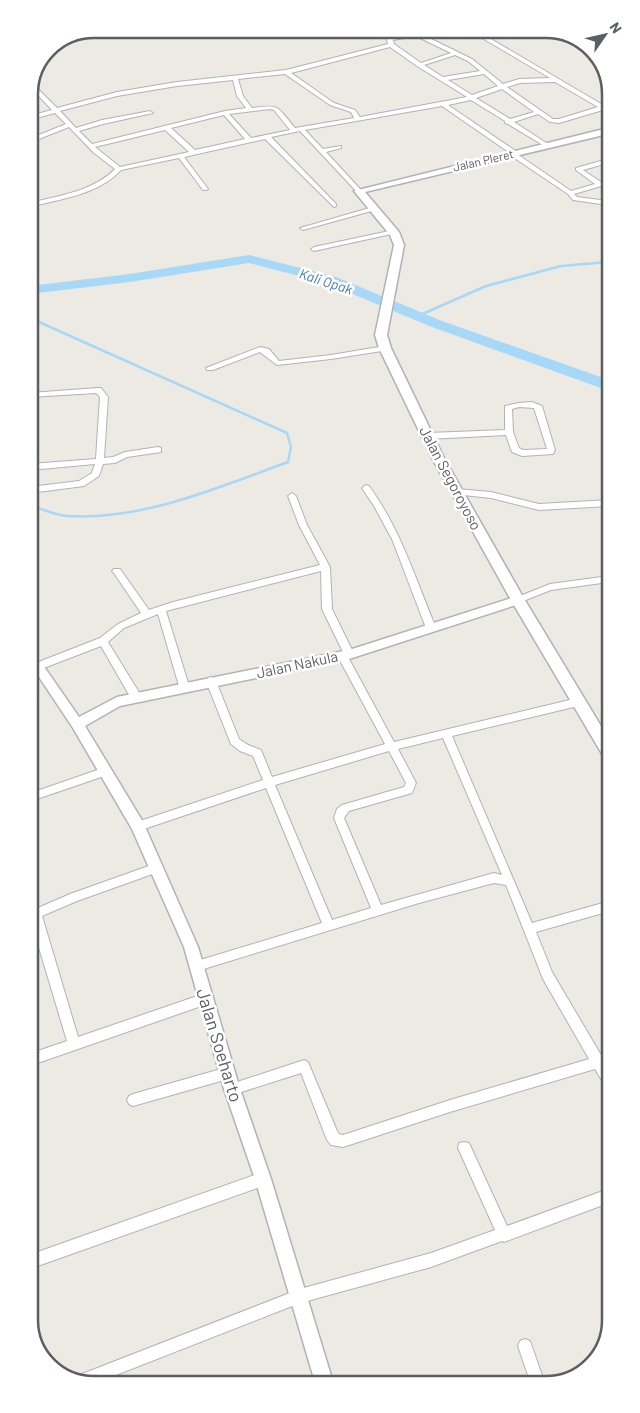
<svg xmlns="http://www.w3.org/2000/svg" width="640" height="1413" font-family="Barlow,sans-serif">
  <rect width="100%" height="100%" fill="#eceae3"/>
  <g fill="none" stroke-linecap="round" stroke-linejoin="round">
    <path stroke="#a7d8f8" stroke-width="2.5" d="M418,316L486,286L561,266L608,262
      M30,318L287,433L291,447L288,462C219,487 142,521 67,516C54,515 42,509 30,505"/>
    <path fill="#a7d8f8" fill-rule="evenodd" d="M249,255L336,277L442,321L609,380V391L432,327L326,283L249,263L130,282L29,294V286L130,274Z"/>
    <defs>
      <path id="minor" d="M384,29H390L392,37L437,29H448L423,35L472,59L503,84L519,79L550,78L467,29H474L608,108V112L603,110L559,123L550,122L538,114L514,122L548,144L549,145L546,147L508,124L505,123V121L471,100L448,105L517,152V154L571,191L595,184L576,170V168L608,159V163L583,170L601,182L608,180V184L574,194L577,197L608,201V205L573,200L568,194L510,155V153L442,106L305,130L323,149L341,146V148L326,152L361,190L362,191L359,193L357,192L300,131L271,137L336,204V206L334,207L265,139L184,157L208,189L207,190H203L179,158L121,170C98,195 60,199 29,207V203C58,196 94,191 115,169L94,153L69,127L29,143V139L66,124L55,113L29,120V116L52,110L30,87L32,83L57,108L117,92L177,82L286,70L388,44ZM416,36L451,53L421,63L394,44L393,40ZM390,47L417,66L467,97L360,117L355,110L334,103L291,73ZM455,55L468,61L480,71L443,77L424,65ZM285,74L330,105L351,112L354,118L295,128C277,107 281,104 252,108L243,96L238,79ZM484,74L498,86L472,95L448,80ZM233,80L237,96L246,108L225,111L92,144L79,131L103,124L153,113L150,111L102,120L76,128L60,111L117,96L177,86ZM555,82L598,107L559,119H553L507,87L520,83ZM502,89L534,112L510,119L476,98ZM270,109L274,110L290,130L251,138L229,114ZM224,115L245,139L195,150L171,128ZM165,130L189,152L120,167L95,147Z
        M373,207L375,208V210L303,230L300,228Z
        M394,230L396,231V233L314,251L311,249L314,247Z
        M385,346H388V350L331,359L277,365L260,352L213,370H207L206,368L260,347L269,349L279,361L331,355Z
        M98,388H101L108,397L104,458L113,457L125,452L158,447L161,448V452L127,457L115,463L103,464L99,476L84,486L30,493V487L79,481L92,473L95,464L30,470V464L96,459L100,397L96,393L30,397V393Z
        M532,402L542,406L555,450L553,454L522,456L512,452L506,435L428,439L424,436L428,433L505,430V406L519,403ZM519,407L534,408L547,449L523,450L519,448L513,432L512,409Z
        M366,485L369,486C401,530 415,578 436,628L434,630H428L426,628L392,539L374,506L362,488Z
        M457,489L491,492L539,504L609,500V506L539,510L491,498L454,494L453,492Z
        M292,493L296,496L307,525L330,567L332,609L354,654L352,657H348L394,742L578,698L582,699L583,702L582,705L578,706L452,736L532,923L610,901V911L536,932L552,972L611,1072V1091L607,1089L595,1069L450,1112L343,1147L331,1145L327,1140L301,1073L232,1095L228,1093L226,1089L228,1085L304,1060L308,1062L337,1131L339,1134L343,1135L450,1100L589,1059L543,979L506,885L494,883L419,903L197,971L193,970L191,966L193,962L197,961L322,923L266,788L138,831L134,829L133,826L134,823L263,780L253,756L240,751L231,744L206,681L208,678L211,677L216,681L239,739L248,745L261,750L272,777L385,744L337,655L339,652H343L322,609L321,571L166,611L189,686L187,689L184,690L179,686L158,614L124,628L108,642L140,694L141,697L140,700H132L101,646L36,671L30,667V646L35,649L36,663L100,638L118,624L141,613L114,573L112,571L114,569H120L149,610L173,602L320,565L299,525L288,496ZM443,738L502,875L494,873L381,905L344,818L349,811L412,793L416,783L398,749ZM389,751L406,783L404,787L342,805L337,809L334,818L371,908L332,920L275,785Z
        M609,576V582L551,590L518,603L513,600L515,598L550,584Z
        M106,767L110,768L111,771L110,774L31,801V793Z
        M157,863L161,865L163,868L161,871L77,901L42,916L78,1037L206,993L210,995L212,999L210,1003L32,1065V1053L67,1041L31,921V911L70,894Z
        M228,1067L232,1069L234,1073L232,1077L228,1079L133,1106L129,1104L127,1100L129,1096L133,1094Z
        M464,1142L469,1143L507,1226L611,1188V1202L504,1242L502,1241L431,1267L300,1303L93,1384L76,1379L77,1376L82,1374L300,1289L431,1253L495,1230L458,1148L459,1143Z
        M263,1172L268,1174L270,1179L268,1184L263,1186L32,1268V1254Z
        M525,1339L530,1341L544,1381H530L518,1346L520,1341Z"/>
      <path id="tertiary" d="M518,596L522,597L524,600L522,603L349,659L120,706L85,726L143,822L198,947L240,1089L271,1179L333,1382H315L255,1179L224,1089L184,947L132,829L73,728L37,674L30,670V660L45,668L79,717L117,697L349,650Z"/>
      <path id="secondary" d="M608,128V134L365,192L399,232L404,245L387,335L391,348L444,458L523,597L610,741V761L605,759L511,600L432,458L379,348L375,335L394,245L390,235L354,191Z"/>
    </defs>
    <use href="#minor" stroke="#b0b3b7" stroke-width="2"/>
    <use href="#tertiary" stroke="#b0b3b7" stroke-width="3"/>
    <use href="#secondary" stroke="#afb2b7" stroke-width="3"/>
    <use href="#minor" fill="#fff" fill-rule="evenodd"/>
    <use href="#tertiary" fill="#fff" fill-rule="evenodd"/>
    <use href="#secondary" fill="#fff" fill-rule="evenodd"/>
  </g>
  <g text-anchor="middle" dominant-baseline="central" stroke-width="5" stroke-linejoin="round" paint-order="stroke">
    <g font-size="12" fill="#5b5e62" stroke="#fff">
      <text transform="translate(483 160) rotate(-13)">Jalan Pleret</text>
    </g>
    <g font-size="14" font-style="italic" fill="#467aa8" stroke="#fff">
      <text transform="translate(326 281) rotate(18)">Kali Opak</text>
    </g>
    <g font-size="15" fill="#5b5e62" stroke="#fff">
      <text transform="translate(451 478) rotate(62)">Jalan Segoroyoso</text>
      <text transform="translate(297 664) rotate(-12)">Jalan Nakula</text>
    </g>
    <g font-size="18" fill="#5b5e62" stroke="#fff">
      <text transform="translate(220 1045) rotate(73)">Jalan Soeharto</text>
    </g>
  </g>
  <path d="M0 0H640V1413H0ZM94 38H546A56 56 0 0 1 602 94V1320A56 56 0 0 1 546 1376H94A56 56 0 0 1 38 1320V94A56 56 0 0 1 94 38Z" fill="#fff" fill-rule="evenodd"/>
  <path fill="none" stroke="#5b5e62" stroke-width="2.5" d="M94 38H546A56 56 0 0 1 602 94V1320A56 56 0 0 1 546 1376H94A56 56 0 0 1 38 1320V94A56 56 0 0 1 94 38Z"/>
  <g transform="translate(605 35) rotate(56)" stroke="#ffffff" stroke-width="4" paint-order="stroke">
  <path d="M0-4L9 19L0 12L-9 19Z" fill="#5b5e62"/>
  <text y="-8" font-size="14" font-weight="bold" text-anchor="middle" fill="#5b5e62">N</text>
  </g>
</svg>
